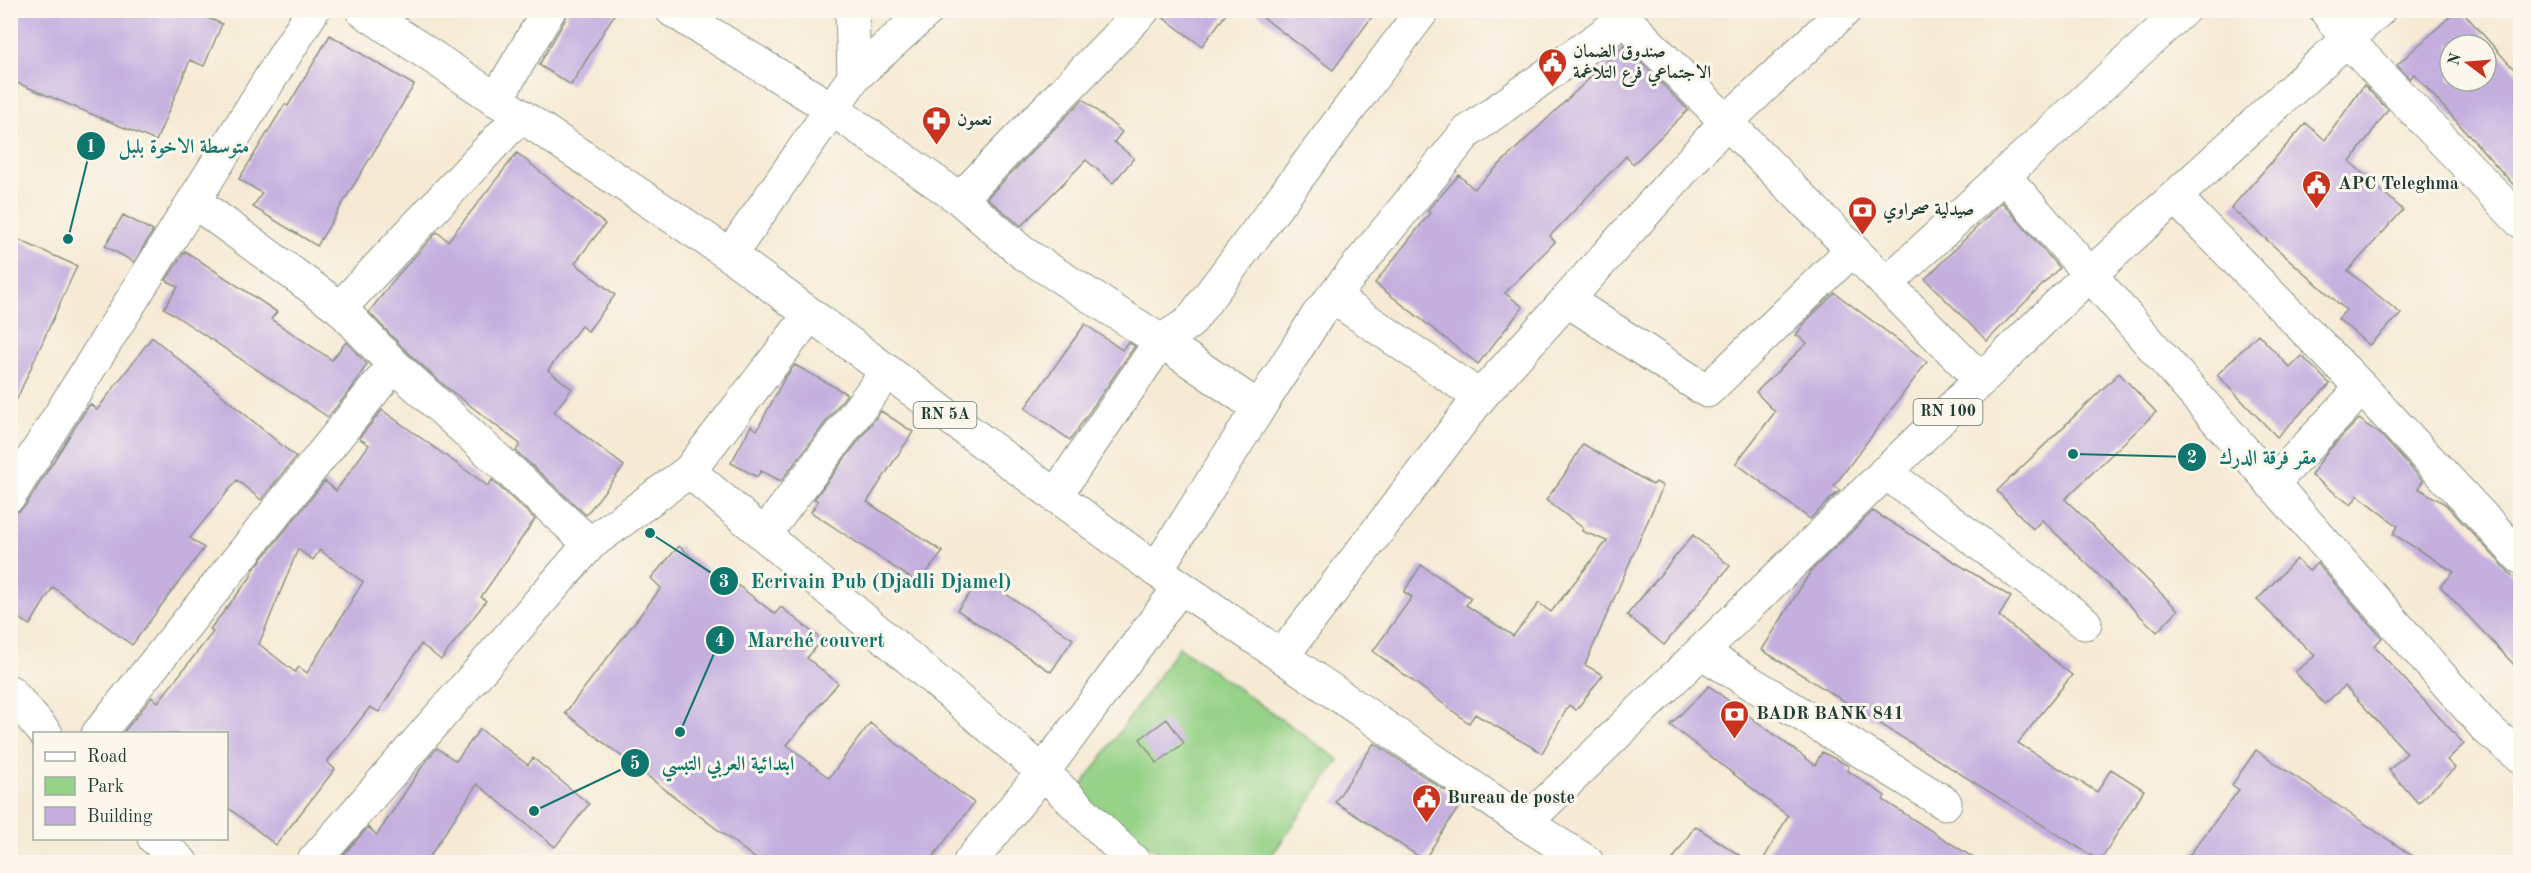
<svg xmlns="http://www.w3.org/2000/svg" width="2531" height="873" font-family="'Old Standard TT',Amiri,serif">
  <rect width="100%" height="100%" fill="#fbf7ec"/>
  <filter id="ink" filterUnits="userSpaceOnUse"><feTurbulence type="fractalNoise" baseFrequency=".0167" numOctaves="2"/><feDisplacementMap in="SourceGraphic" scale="12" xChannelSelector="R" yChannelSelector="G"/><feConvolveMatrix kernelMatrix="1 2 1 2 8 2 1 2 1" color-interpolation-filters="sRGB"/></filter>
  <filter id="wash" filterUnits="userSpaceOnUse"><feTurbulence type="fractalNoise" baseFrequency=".008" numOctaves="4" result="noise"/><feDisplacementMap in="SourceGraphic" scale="24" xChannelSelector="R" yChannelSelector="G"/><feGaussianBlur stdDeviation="1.35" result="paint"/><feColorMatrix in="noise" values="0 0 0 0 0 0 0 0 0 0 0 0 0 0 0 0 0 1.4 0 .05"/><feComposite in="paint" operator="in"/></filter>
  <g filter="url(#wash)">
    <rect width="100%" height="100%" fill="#f6ead5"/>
    <path fill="#96d287" stroke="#5a885e" stroke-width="1.5" d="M1179,647L1339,760L1267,862H1173L1076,794Z"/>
    <g id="blocks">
      <path fill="#c4afdf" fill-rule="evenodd" d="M10,10H190L222,24L204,66L190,60L156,141L10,80Z
        M568,10H617L571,85L539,65L565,20Z
        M1161,10H1229L1202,46L1161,16Z
        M1253,10H1377L1333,70Z
        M2457,10H2461L2520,76V192L2414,74L2410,79L2397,65ZM2450,45H2486V81H2450Z
        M330,35L414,85L317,246L253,207L262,193L239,179L285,104L288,106Z
        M1624,45L1688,110L1633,164L1626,156L1550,236L1555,242L1505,293L1523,307L1478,364L1375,283L1430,213L1427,211L1459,175L1474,189Z
        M2364,85L2388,110L2350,162L2403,210L2348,271L2401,314L2369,345L2338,319L2346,310L2231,208L2306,123L2325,140Z
        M1083,99L1122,132L1114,142L1134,158L1113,183L1086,160L1021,226L987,198Z
        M517,153L605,224L575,263L615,295L588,331L581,326L548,370L572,389L554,412L624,466L586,515L516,451L520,444L445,386L407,352L369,312L397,276L437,232L448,241Z
        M2002,202L2059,268L1987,341L1925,279Z
        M123,215L153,231L134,262L105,246Z
        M10,236L77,266L10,414Z
        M185,251L277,312L271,319L332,360L346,342L367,364L352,388L328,417L164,308L178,287L166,280Z
        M1835,293L1927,362L1834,486L1840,490L1810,519L1736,463L1775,412L1756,392L1807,343L1796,335L1807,320Z
        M1085,324L1122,350L1128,342L1135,346L1070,440L1025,408Z
        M2258,334L2290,368L2302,356L2330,384L2277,437L2217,375Z
        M152,337L296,457L261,500L237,480L190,538L204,548L132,645L53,587L30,625L10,613V514L19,511L26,505L87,408L90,404L97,410Z
        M795,365L847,394L781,481L761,471L757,477L731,463L751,426L757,430L784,379Z
        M2119,373L2156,412L2065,499L2178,610L2157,632L2042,520L2033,529L1997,491Z
        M382,410L488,486L492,480L535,519L481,597L486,601L441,660L421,644L379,712L370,707L327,762L335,769L276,845L226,806V734H122L152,697L158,702L213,632L210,629L250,578L254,569L325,481L336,491L369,445L359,438ZM298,549L313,560L320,550L363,582L307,673L299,667L295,672L259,644Z
        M881,411L913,432L867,502L943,552L918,583L811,512L818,501L814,499Z
        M2359,419L2380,434L2423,481L2418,488L2445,504L2520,584V671L2440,586L2454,572L2393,534L2398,526L2358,495L2351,505L2311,475L2327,452Z
        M1583,444L1653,485L1656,482L1663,486L1585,665L1603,675L1576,710L1569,705L1542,753L1475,714L1469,723L1373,651L1412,597L1404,592L1421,565L1471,598L1466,605L1513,636L1539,603L1551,612L1607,541L1582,531L1583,528L1546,500L1565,474Z
        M1873,511L2011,597L1999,616L2072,675L2018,743L2097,792L2111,769L2144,790L2100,861L1762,650L1811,571Z
        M1693,535L1730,566L1664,645L1627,615Z
        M679,546L714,576L718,570L775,614L781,607L822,640L807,658L838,683L787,745L829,778L870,723L974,803L929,862H760L565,713L661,588L651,578Z
        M2296,559L2309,571L2317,563L2382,638L2374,646L2464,744L2447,760L2455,768L2418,803L2389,770L2407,753L2345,686L2324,704L2295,672L2315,656L2257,600Z
        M982,578L1073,639L1051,672L957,610Z
        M1709,686L1815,765L1822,752L1849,766L1847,770L1885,796L1883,800L1980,862H1762L1788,816L1670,725Z
        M1167,719L1184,743L1157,763L1140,739Z
        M480,729L528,765L533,758L589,804L555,847L477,784L426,862H337L368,827L377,835L423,765L437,748L456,761Z
        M1374,743L1462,802L1424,860L1335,802Z
        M2256,750L2377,832L2421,862H2184L2239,790L2232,785Z
        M1695,826L1750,862H1671Z"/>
    </g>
  </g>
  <g filter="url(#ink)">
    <use href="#blocks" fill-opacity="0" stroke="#8a9484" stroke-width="1.5"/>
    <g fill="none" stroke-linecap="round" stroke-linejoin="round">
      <defs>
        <path id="street" d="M672,10L832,109L960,199L1023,253L1161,341L1259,408
          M1620,10L1625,19L1981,380
          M2326,10L2347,40L2520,221
          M854,77L928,10
          M496,100L549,10
          M2004,176L2486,728L2520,756
          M2175,197L2362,388L2520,557
          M960,199L1143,10
          M195,202L340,308L394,365L590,544
          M730,255L854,77L852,10
          M1886,284L2183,10
          M1333,297L1480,397
          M1567,300L1707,391L1852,250
          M340,308L520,116
          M689,471L1043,772L1134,862
          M1885,472L2085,623
          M2272,484L2362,388
          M10,495L313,10
          M1055,496L1161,341L1189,323L1423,10
          M764,535L887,372
          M1156,570L1318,315L1466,133L1625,19
          M1701,652L1945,803
          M1282,656L1480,397L1726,122L1845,10
          M10,692L46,734
          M98,734L394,365
          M154,838L181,862
          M313,862L590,544L689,471L810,315
          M970,862L1043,772L1180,587"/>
        <path id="primary" d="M362,10L730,255L1156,570L1525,823L1587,862
          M1525,823L2071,292L2379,10"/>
      </defs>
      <use href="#street" stroke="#8a9484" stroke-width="35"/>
      <use href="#primary" stroke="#8a9484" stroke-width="35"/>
      <use href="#street" stroke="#fff" stroke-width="33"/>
      <use href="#primary" stroke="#fff" stroke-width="33"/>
    </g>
  </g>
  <defs>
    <symbol id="civic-pin" viewBox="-11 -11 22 30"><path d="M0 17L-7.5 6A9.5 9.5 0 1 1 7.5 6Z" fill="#c8321e" stroke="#fbf7ec"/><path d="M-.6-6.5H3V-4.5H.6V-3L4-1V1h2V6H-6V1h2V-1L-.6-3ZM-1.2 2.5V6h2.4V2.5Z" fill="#fff"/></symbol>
    <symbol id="pharmacy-pin" viewBox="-11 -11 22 30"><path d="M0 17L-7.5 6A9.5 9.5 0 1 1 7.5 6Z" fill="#c8321e" stroke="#fbf7ec"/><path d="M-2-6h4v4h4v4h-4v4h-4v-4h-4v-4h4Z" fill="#fff"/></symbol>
    <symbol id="bank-pin" viewBox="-11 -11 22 30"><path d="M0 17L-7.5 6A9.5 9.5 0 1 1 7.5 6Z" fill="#c8321e" stroke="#fbf7ec"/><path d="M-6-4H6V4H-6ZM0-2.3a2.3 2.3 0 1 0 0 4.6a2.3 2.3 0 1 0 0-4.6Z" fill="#fff"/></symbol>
  </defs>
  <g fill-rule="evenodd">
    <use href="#civic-pin" x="1536" y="46" width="33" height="45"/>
    <use href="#pharmacy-pin" x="920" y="104" width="33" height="45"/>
    <use href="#civic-pin" x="2300" y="168" width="33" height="45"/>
    <use href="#bank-pin" x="1846" y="194" width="33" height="45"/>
    <use href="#bank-pin" x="1718" y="698" width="33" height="45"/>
    <use href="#civic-pin" x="1410" y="782" width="33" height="45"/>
  </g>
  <g text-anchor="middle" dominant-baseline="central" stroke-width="6" stroke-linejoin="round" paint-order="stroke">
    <g fill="#fbf7ec" stroke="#61756b" stroke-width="1.5">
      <rect x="1913.5" y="399" width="69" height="26" rx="4.5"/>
      <rect x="913.5" y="402" width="63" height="26" rx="4.5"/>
    </g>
    <g font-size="16" font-weight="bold" fill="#1f3d34">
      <text x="1948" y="412">RN 100</text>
      <text x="945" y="415">RN 5A</text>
    </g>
    <g font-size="18" font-weight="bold" fill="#1f3d34" stroke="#fbf7ec" text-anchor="start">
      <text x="1573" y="52">صندوق الضمان<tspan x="1573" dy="21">الاجتماعي فرع التلاغمة</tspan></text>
      <text x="957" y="120">نعمون</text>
      <text x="2338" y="184">APC Teleghma</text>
      <text x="1883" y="210">صيدلية صحراوي</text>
      <text x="1756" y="714">BADR BANK 841</text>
      <text x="1447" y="798">Bureau de poste</text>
    </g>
  </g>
  <path fill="none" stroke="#0f766e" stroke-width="2" d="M68 239L91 146M2073 454L2192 457M650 533L724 581M680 732L720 640M534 811L635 763"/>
  <g fill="#0f766e" stroke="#fbf7ec" stroke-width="2">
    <circle cx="68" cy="239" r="6"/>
    <circle cx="2073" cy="454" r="6"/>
    <circle cx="650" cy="533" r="6"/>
    <circle cx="680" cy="732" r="6"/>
    <circle cx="534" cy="811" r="6"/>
    <circle cx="91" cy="146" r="15"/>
    <circle cx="2192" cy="457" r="15"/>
    <circle cx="724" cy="581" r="15"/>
    <circle cx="720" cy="640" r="15"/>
    <circle cx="635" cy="763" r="15"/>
  </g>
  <g font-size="18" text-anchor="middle" font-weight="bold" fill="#fff">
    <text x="91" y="152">1</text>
    <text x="2192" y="463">2</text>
    <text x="724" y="587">3</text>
    <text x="720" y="646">4</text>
    <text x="635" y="769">5</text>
  </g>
  <g font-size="20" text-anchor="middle" font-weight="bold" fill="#0f766e" stroke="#fbf7ec" stroke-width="6" stroke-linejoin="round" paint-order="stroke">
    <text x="184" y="153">متوسطة الاخوة بلبل</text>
    <text x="2268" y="464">مقر فرقة الدرك</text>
    <text x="881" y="588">Ecrivain Pub (Djadli Djamel)</text>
    <text x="816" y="647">Marché couvert</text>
    <text x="728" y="770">ابتدائية العربي التبسي</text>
  </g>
  <rect width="2531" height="873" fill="none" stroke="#fbf7ec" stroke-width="36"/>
  <rect x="33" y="732" width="195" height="108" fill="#fbf7ec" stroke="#a3ada2" stroke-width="1.5"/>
  <rect x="45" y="752" width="30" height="9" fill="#ffffff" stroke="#a3ada2" stroke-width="1.5"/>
  <text x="87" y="762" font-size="18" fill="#1f3d34">Road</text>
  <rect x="45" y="777" width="30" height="18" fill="#96d287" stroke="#a3ada2" stroke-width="1.5"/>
  <text x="87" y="792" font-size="18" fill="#1f3d34">Park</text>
  <rect x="45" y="807" width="30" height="18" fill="#c4afdf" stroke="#a3ada2" stroke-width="1.5"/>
  <text x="87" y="822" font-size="18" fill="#1f3d34">Building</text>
  <g transform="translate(2468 63) rotate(286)"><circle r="28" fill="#fbf7ec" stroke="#a3ada2" stroke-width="1.5"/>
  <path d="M0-4.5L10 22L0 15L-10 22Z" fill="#c8321e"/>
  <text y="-9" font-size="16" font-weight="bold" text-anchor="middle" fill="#1f3d34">N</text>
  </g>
</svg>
